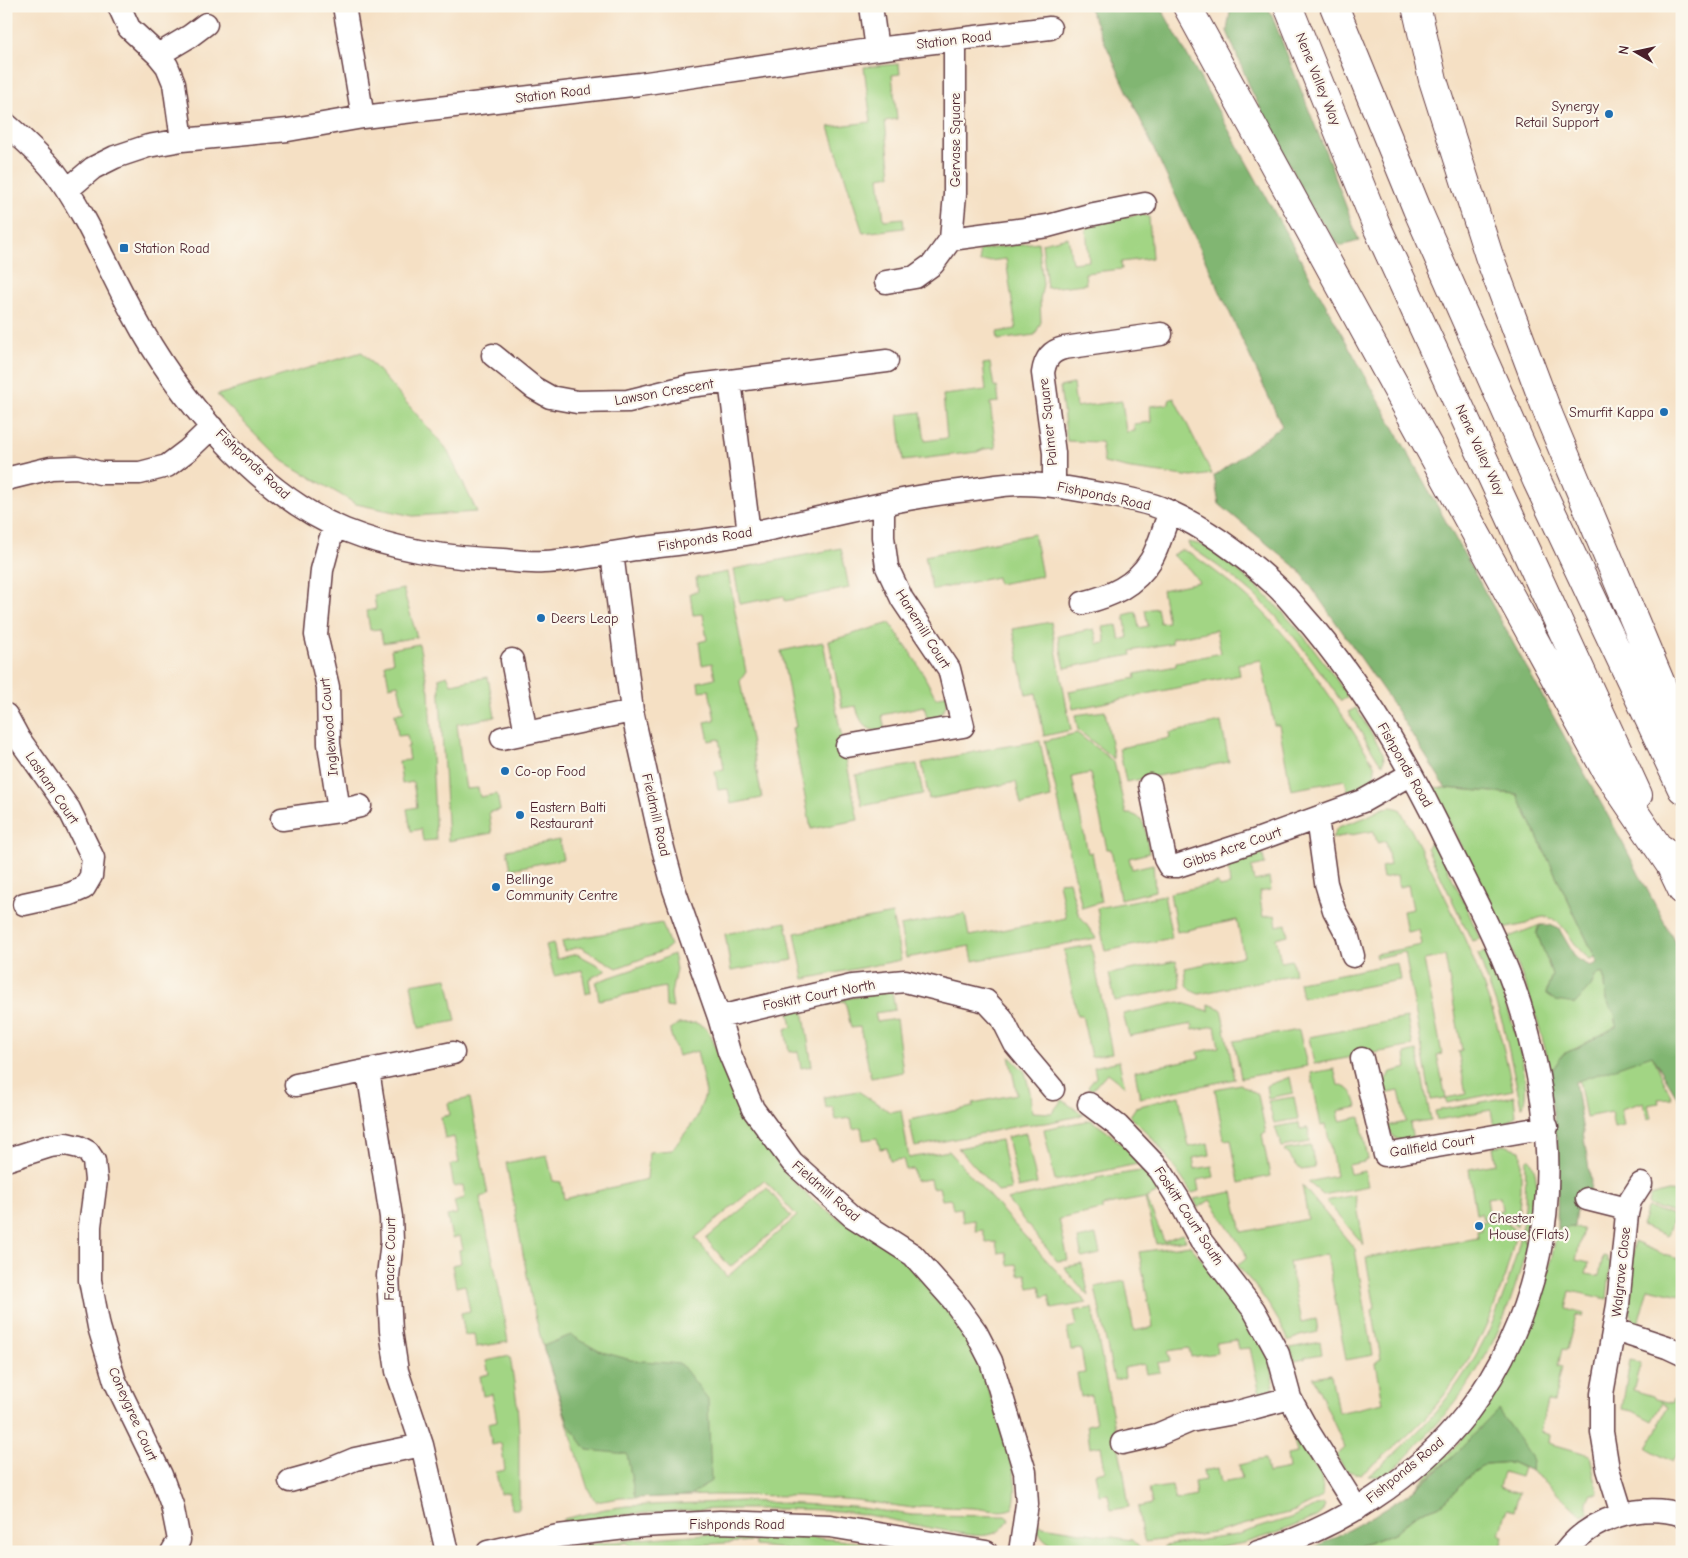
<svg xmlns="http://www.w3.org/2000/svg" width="1688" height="1558" font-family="'Comic Neue',sans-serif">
  <rect width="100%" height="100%" fill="#fbf7ec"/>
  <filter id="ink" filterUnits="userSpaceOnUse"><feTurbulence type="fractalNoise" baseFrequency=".02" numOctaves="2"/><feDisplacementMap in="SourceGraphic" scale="10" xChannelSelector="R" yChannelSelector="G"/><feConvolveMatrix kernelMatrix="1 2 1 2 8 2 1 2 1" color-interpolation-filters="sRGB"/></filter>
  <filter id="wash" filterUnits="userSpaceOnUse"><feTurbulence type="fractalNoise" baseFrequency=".0096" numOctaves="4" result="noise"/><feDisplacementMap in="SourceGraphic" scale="20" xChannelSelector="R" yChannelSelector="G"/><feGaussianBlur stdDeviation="1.12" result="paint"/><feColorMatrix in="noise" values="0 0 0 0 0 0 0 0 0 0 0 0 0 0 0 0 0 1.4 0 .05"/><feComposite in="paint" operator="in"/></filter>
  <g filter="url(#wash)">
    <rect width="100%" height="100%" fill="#f5e0c4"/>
    <path fill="#a2d584" stroke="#767a58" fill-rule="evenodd" d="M899,64L900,74L892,75L897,119L885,121L891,175L879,177L884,220L903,218L904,228L863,233L829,127L871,122L864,67Z
      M1141,214L1149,217L1152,258L1121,262L1122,269L1085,273L1086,284L1047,288L1042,243L1068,237L1072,263L1089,261L1086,228L1112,218Z
      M1038,242L1043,284L1040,300L1041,322L1035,335L998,340L997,332L1016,329L1006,259L980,262L979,250Z
      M362,352L446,448L477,512L413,516L356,504L280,459L217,395Z
      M990,363L994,387H997L999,402L990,403L996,448L984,449L977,452L903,461L898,415L921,412L925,441L947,438L943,395L986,390L983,364Z
      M1073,384L1076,407L1122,401L1126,432L1135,431L1134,424L1151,422L1150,406L1169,404V400L1174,398L1212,474L1192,477L1131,469L1104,463L1101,442L1067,441L1060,387Z
      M1034,534L1042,576L998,584L997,577L932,590L925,556Z
      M1188,542C1211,545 1226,560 1243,575C1286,611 1317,650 1348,697L1341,701C1317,666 1292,631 1262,602C1240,581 1214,563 1189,546Z
      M841,548L849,588L785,601L784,596L740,604L734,569Z
      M1181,550L1190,553C1214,570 1238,588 1259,608C1306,655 1340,711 1375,766C1376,782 1362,788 1348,791L1345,780L1291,790L1279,725H1274L1261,660L1238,664L1240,675L1073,709L1069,691L1136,678L1135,674L1176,666V662L1221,653L1216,630L1172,638V643L1131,651L1132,655L1065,668L1058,636L1094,629L1098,644L1106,643L1103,627L1117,625L1120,640L1128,638L1124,615L1136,612L1139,628L1148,626L1145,610L1157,608L1160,623L1168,622L1162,590L1199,582L1189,569L1172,555Z
      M728,572L746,672L740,681L762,798L731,804L728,789L718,790L715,771L724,769L719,739L709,741L705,722L715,720L709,690L699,691L698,682L715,678L712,663L702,665L699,642L707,640L703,614L693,615L690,593L698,591L696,578Z
      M403,589L417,637L383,643L380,629L370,630L367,611L376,609L374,595Z
      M1051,622L1071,730L1044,736L1036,693L1026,695L1013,629Z
      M890,623L916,661L936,698L947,694C948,708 941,717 928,722L924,706L882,715L885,731C866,732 860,723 856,706L842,708L829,641Z
      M823,642L858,820L811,829L792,728L796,727L781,651Z
      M419,644L429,692L436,840L423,841L421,829L411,831L407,809L417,807L413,782L402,784L399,761L409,760L407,747H409L407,735L398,736L395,714L404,712L398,684L389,686L385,664L393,662L391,649Z
      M447,675L451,684L488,677L495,717L457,724L461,759L466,789L478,788L480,797L497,794L500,810L489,812L492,833L448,841L439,678Z
      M1356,708L1383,753L1384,759L1383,764L1379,761L1348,712Z
      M1105,711L1114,759L1078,730L1075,715Z
      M1221,722L1229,762L1126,782L1119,748L1170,738L1169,733Z
      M1077,733L1114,762L1126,814C1148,813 1146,837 1149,853L1129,858L1132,869L1153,864L1155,891L1120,899L1111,849H1107L1090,773L1072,777L1088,853L1092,852L1101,902L1082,908L1045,741Z
      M1040,741L1051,798L1021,805L1016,782L929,799L922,763L989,749Z
      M917,764L923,794L862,806L856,775Z
      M1432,787L1517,794L1595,957L1590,959C1572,948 1565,918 1545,917C1538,917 1532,921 1526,924C1519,926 1510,927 1503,929Z
      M1392,807L1400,809C1435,875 1470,942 1493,1013C1502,1038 1507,1064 1513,1090L1447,1103L1445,1098L1431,1100L1405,952L1376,958L1375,954L1422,945L1419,930L1407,932L1403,911L1413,909L1408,885L1399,887L1397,875L1383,878L1381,867L1390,865L1386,841L1377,843L1374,831L1332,838L1337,828L1341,826L1364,818L1384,808ZM1445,956L1462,1050L1458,1051L1466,1094L1446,1098L1437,1055L1442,1054L1424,960Z
      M559,840L563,859L511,869L507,850Z
      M1434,841L1464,902L1480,939L1472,941L1427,848L1429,843Z
      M1262,852L1265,864L1251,867L1254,881L1269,878L1271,890L1259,892L1263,917L1275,915L1277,926L1286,924L1288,935L1276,938L1281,962L1292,960L1295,974L1199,994C1184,989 1187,982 1185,968L1244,956L1237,920L1177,932L1170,893L1218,883L1219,887L1230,885L1228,867L1235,861Z
      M1069,881L1078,913L1096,938L973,961L970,946L906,958L900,926L965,914L969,936L1066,918L1059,882Z
      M1164,895L1172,938L1105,951L1097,908Z
      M892,914L901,960L804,979L795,933Z
      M786,922L793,960L731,971L725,934Z
      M662,923L670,946L665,950L617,968L580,947L564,951L562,941Z
      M1540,925L1537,933L1552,974L1546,994L1591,986L1596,975L1602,972L1605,981L1606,1000L1615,1014L1617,1026L1577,1048L1563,1054L1551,1072C1540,1026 1526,981 1506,938Z
      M553,943L557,959L577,954L607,970L589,979L591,992L586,994L582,970L554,976L546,945Z
      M1091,945L1112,1053L1091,1057L1082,1015H1077L1064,950Z
      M1486,952C1500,985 1535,1074 1523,1106L1521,1105L1503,1024L1478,954Z
      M673,954L676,969L671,994L673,1008L666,1007L665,987L599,1000L596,982L658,961Z
      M1176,961L1181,988L1115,1001L1109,974Z
      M1397,963L1400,980L1302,998L1299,982Z
      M447,978L456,1021L419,1028L411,984Z
      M892,991L895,1010L875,1013L877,1022L896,1019L903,1072L871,1078L860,1027L851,1028L845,1001L827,1005L826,1002Z
      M1179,1002L1209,1011V1004L1221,1009L1235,1079L1140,1098L1135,1071L1199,1058L1198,1052L1219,1047L1215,1026L1193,1030L1192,1024L1129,1036L1123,1014Z
      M803,1009L812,1066L801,1068L798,1051L789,1052L785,1029L792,1027L789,1012Z
      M1407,1018L1413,1046L1314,1064L1309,1037Z
      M696,1023C702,1026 707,1028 710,1034C716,1045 718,1058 723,1070C735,1100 749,1127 769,1152C784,1171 799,1189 818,1204C842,1223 873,1236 897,1255C952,1300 979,1358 1000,1424C1008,1450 1021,1481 1013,1508C1001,1514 985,1509 973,1508C956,1507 938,1507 921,1506L913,1508L856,1500L799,1496L714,1495L620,1498L596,1502L588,1489L542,1343L533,1307L506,1163L547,1155L553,1181L561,1182L564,1199L647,1179L649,1152L672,1150L696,1119L706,1093L697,1051L678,1056L670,1032L672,1028L678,1024ZM764,1180L797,1216L727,1277L695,1238Z
      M1299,1030L1307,1066L1241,1078L1234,1041Z
      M1649,1048L1672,1098L1658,1099L1659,1103L1648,1105L1651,1118L1647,1119L1644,1102L1621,1109L1624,1126L1614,1128L1611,1112L1586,1117L1576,1064Z
      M1417,1051L1431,1120L1410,1123L1413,1142C1400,1142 1392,1139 1387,1126L1406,1122L1399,1091L1380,1095L1382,1084L1391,1072L1407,1068L1405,1054Z
      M1009,1056L1025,1072L1030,1092L1032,1112L1052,1113L1062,1100L1084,1115L1046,1123L1023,1125L915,1147L909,1120L973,1107V1103L1017,1094Z
      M1119,1061L1125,1087L1107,1073L1092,1090L1088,1087L1096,1077L1094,1067Z
      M1334,1069L1338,1085C1351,1088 1355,1094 1358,1107L1338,1111L1340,1121L1360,1117L1368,1159L1364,1160V1162L1348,1165L1350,1174L1365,1171L1368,1186L1323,1195L1308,1182L1336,1176L1326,1125L1321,1126L1311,1073Z
      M1290,1077L1293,1093L1268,1098L1266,1086Z
      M1240,1084L1258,1095L1266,1133L1262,1134L1270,1176L1239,1183L1231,1139L1224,1140L1215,1089Z
      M858,1091L890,1112L901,1110L909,1158L949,1151C995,1202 1039,1254 1087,1303L1052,1309L1049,1295L1042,1297L1040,1286L1029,1288L1026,1274L1019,1275L1017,1264L1008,1265L1006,1252L998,1253L996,1242L986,1243L983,1230L976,1231L974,1220L963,1222L961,1208L953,1209L951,1199L942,1200L939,1187L932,1188L930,1179L915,1181L913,1169L906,1170L903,1159L890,1161L887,1148L880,1149L877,1138L863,1140L861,1127L853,1129L851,1118L836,1120L833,1107L826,1108L824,1097Z
      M1179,1096L1189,1147L1208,1143L1210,1155L1193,1158L1195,1169L1212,1166L1214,1177L1197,1180L1199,1191L1192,1193L1157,1143L1130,1116L1136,1107Z
      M1514,1096L1516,1116L1506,1123L1494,1127L1491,1110L1437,1120L1435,1111Z
      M1294,1097L1298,1119L1274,1123L1268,1101Z
      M470,1098L488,1195L480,1197L499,1289L508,1342L476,1347L474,1334L465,1335L461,1313L470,1311L465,1285L456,1287L452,1265L461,1263L459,1250L463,1249L460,1236L452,1238L447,1216L457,1214L454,1201L465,1198L463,1185L454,1187L450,1165L459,1163L454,1137L445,1139L441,1117L450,1115L448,1103Z
      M1091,1120L1109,1133L1142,1163L1055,1181L1044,1129Z
      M1299,1123L1300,1129L1308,1128L1310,1142L1282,1147L1275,1127Z
      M1026,1133L1037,1184L1018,1188L1007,1137Z
      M1001,1140L1011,1190L998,1192L958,1148Z
      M1504,1145L1520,1150L1521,1155V1190L1517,1227L1499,1213L1498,1211L1502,1210L1500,1196L1487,1198L1489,1212H1493L1494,1215L1483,1219L1481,1213L1476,1214L1469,1169L1496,1164L1493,1147Z
      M1311,1146L1315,1168L1301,1170L1284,1150Z
      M1529,1158C1543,1179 1534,1209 1530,1232L1525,1234L1521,1231L1525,1207L1526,1161Z
      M1147,1170L1163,1190L1146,1198L1164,1241L1182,1234L1186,1240L1156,1244L1145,1198L1102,1206V1210L1059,1219L1068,1260L1057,1261L1007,1200L1096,1180V1178Z
      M1302,1185L1355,1249L1373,1355L1346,1360L1327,1254L1289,1262L1301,1322L1316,1319L1318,1332L1300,1336L1289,1341C1276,1313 1258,1287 1237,1266L1246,1259L1245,1252L1210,1200L1198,1208L1194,1199L1233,1192L1242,1232L1308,1219Z
      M767,1188L791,1217L730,1267L706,1239Z
      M1668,1191L1680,1192L1676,1206L1679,1207L1677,1214L1650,1206L1648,1204L1650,1196Z
      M1355,1195L1364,1245L1326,1201Z
      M1649,1208L1674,1216L1668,1236L1641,1226L1647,1209Z
      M1497,1218H1500L1516,1231C1503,1300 1472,1368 1423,1420C1404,1440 1382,1458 1360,1475L1346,1470L1336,1456L1345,1448L1313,1377L1331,1374L1338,1413L1383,1403L1376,1363L1381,1359L1372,1310L1375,1308L1366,1258L1478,1238L1477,1231L1482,1230L1481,1222Z
      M1568,1227L1583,1229L1576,1260L1589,1263L1586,1274L1599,1276L1603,1256L1607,1257V1261L1611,1262L1607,1299L1570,1291L1566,1309L1584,1314L1583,1317L1576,1315L1567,1350L1562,1349L1558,1366L1562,1367L1554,1402L1547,1401L1540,1432L1550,1435L1549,1443L1590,1455L1598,1493H1591C1587,1501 1585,1504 1589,1512L1582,1516L1547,1483L1531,1471L1532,1458L1450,1459L1413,1490C1434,1468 1456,1447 1475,1423C1521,1368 1546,1298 1557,1229Z
      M1096,1235L1100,1254L1082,1258L1078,1239Z
      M1521,1235L1527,1245C1507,1326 1477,1386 1417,1445C1411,1452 1392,1473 1383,1476C1379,1477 1373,1476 1368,1476C1452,1409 1497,1340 1521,1235Z
      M1634,1242L1665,1255L1682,1260V1294L1680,1295L1648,1288L1637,1328C1623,1315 1633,1260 1634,1242Z
      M1190,1245C1204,1264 1309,1382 1261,1398L1250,1348L1238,1349L1236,1340L1216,1343L1217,1353L1191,1357L1189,1348L1168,1351L1170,1361L1158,1363L1160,1372L1146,1374L1144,1364L1124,1368L1125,1378L1114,1380L1095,1287L1125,1281L1134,1331L1153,1327L1139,1252Z
      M1082,1264L1089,1296L1069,1274L1065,1267Z
      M1092,1308L1125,1480L1129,1507L1111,1510L1108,1494L1099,1495L1095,1473L1105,1471L1101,1446L1090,1448L1087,1425L1096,1423L1091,1395L1081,1397L1077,1374L1085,1373L1081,1349L1071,1350L1067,1328L1077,1326L1074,1311Z
      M1320,1342L1322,1354L1305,1357V1359L1295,1361L1290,1348Z
      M510,1356L517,1403L519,1431V1509H512L509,1492L500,1494L496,1472L505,1470L501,1443L492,1445L488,1423L497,1421L492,1394L483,1396L480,1376L489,1374L486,1361Z
      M1630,1360L1641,1362L1633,1390L1653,1396L1655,1399L1672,1403L1674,1399L1678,1400L1677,1402L1679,1403L1677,1410L1682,1412V1456L1676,1455L1672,1462L1647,1448L1660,1425L1659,1423L1668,1407L1662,1403L1652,1421L1633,1411L1622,1409Z
      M1289,1418L1303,1436L1300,1443L1321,1475L1323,1482L1322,1496L1317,1500L1295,1511L1214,1533L1145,1542L1141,1529L1138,1507L1152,1504L1149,1489L1172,1486L1175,1500L1196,1496L1194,1482L1205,1480L1203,1471L1218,1468L1221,1483L1242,1479L1239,1465C1248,1463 1256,1460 1265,1459L1268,1473L1289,1469L1287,1455L1297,1453Z
      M1511,1462L1523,1468L1520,1477L1503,1472L1499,1487L1519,1493L1514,1511L1507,1509L1500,1534L1504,1536L1500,1552H1434L1421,1548L1419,1552H1334L1368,1543L1394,1533L1418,1513L1441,1505L1455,1492L1468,1476L1486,1464Z
      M746,1501L854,1507L912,1515L1005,1516L1009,1519C1005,1526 1000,1532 992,1534C978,1538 962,1533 947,1531C919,1526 890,1519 862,1514C831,1509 799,1509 767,1509C699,1508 632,1512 564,1523L563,1519L605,1509L627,1506Z
      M1323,1503L1325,1505L1322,1512L1316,1517L1279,1532L1244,1543L1195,1552H1164V1546L1236,1535L1290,1518Z
      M1035,1521L1043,1526L1132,1540L1139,1547V1552C1114,1552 1062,1557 1044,1539C1039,1534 1037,1527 1035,1521Z
      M723,1533C789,1535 855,1539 919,1552H813L755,1546L754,1541L683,1546L644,1552H631L632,1547L627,1543L596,1548L592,1552H568L572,1547C622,1540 672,1536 723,1533Z"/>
    <path fill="#81b672" stroke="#666a4e" d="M1088,6H1160L1500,619L1619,836L1682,956V1105L1652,1055L1575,1082L1591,1182L1588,1207L1576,1209L1574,1227L1557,1229L1558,1150L1550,1090L1551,1072L1563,1054L1577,1048L1617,1026L1615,1014L1606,1000L1605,981L1602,972L1596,975L1591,986L1575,1004L1556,1001L1546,994L1552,974L1537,933L1540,925H1550L1559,929L1576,958L1590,966L1598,963L1517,794L1446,788L1390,700L1300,571L1219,504L1214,476L1282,426Z
      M1231,6H1268L1329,161L1359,241L1340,246L1313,211L1252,92L1227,31Z
      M571,1335L599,1351L631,1360L681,1364L708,1399L711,1481L690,1496L635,1498L627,1454L587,1450L569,1425L543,1346Z
      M1498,1410L1532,1458L1531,1471L1511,1462L1486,1464L1468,1476L1455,1492L1441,1505L1418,1513L1394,1533L1368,1543L1334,1552H1306C1343,1533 1378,1515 1412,1491C1444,1469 1470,1438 1498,1410Z"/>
  </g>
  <g filter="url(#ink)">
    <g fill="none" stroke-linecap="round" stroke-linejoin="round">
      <defs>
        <path id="minor" d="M119,6L129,28L158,55L167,66L174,83L182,140
          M344,6L363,117
          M871,6L877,49
          M158,55L190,36L206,24
          M6,124C23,139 40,154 54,171C87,214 106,265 132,312C176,395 256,494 345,530C395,550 448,558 503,560C516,561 530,563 543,562C573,561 606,554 636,549C676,544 717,540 756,532C827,517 896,498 967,490C985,488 1003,484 1021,484C1048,484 1074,489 1101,494C1122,497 1145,501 1166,510C1206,528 1244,556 1276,586C1289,598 1300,613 1312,626C1363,688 1406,759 1441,831C1468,887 1500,943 1519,1002C1545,1084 1557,1169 1539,1254C1527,1310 1503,1366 1468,1412C1417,1478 1337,1529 1258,1552
          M67,190L93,168L115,157L148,146L182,140L288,130L363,117L640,84L877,49L1050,28
          M951,239L1048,226L1089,215L1145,204
          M886,282L915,277L933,264L951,239L955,194V40
          M493,355L534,388L550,397L577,402L628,401L689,386L730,381L749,533
          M730,381L887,361
          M6,479L51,468L77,467L100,473H140L167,466L188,450L212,427
          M1054,485V453L1043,373C1045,359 1051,351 1064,348L1161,334
          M336,526L330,540L322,570L316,635L328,687L329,744L339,811
          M612,553L632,711L661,841L674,889L719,1017L729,1052L753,1109L792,1162L852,1216L913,1255L953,1300L976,1332L991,1361L1025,1472L1027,1504L1020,1552
          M1083,603C1111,596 1135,586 1151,560C1159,547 1164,526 1170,512
          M512,660L526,733
          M6,715L19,739L69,809L93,858L91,876L84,888L70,894L24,904
          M502,738L632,711
          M847,746L963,726L949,669L902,599L887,567L883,537V504
          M1150,785L1165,859L1169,866H1177L1254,841L1363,801L1411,774
          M1317,818L1326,883L1334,910L1347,934L1353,956
          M282,819L339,811L360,806
          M719,1017L852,986L905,981L986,1001L1002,1018L1015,1044L1053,1089
          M1362,1059L1385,1155L1547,1127
          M368,1071L391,1217L392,1241L388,1276L391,1331L397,1371L422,1445L447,1552
          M296,1085L453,1053
          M1089,1104L1118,1126L1160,1170L1179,1200L1201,1241L1254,1310L1278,1354L1290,1398L1307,1429L1357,1509
          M6,1160L50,1146L66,1144L79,1147L88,1152L94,1161L96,1180L90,1226V1280L99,1327L115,1381L161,1475L172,1505L179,1540L172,1552
          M1587,1199L1619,1207L1627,1214
          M1615,1330L1667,1347L1682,1354
          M1122,1443L1157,1435L1190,1421L1234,1413L1290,1398
          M290,1481L326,1471L355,1459L422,1445
          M1622,1514L1608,1469L1602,1432V1394L1618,1305L1627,1214L1630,1201L1641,1184
          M488,1552L558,1536L642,1526L720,1522L830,1526L986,1552
          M1565,1552C1591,1518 1641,1502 1682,1515"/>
        <path id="highway" d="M1187,6L1605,769L1671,866
          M1288,6L1378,229L1638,795
          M1334,6L1417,209L1537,481L1682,789
          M1416,6L1433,80L1489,256L1549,416L1682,734
          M1663,850L1682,890"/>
      </defs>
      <use href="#minor" stroke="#643c42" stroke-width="25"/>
      <use href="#highway" stroke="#643c42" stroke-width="30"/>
      <use href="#minor" stroke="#fff" stroke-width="22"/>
      <use href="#highway" stroke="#fff" stroke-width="28"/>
    </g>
  </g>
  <g fill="#1f6fb2" stroke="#fbf7ec" stroke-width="2">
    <circle cx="1609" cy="114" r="5"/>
    <rect x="119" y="243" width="10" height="10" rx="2.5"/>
    <circle cx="1664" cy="412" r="5"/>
    <circle cx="541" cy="618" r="5"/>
    <circle cx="505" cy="771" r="5"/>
    <circle cx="520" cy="815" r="5"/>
    <circle cx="496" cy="887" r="5"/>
    <circle cx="1479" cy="1226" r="5"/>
  </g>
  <g text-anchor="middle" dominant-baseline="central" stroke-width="4.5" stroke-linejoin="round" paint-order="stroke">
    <g font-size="14" fill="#4a1f2b" stroke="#fbf7ec">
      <text transform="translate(954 40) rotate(-7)">Station Road</text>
      <text transform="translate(1318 79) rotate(68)">Nene Valley Way</text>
      <text transform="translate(553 94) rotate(-7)">Station Road</text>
      <text transform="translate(955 140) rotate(-90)">Gervase Square</text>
      <text transform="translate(664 392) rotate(-10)">Lawson Crescent</text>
      <text transform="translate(1048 422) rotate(-96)">Palmer Square</text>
      <text transform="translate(1480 450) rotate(65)">Nene Valley Way</text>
      <text transform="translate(253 464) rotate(43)">Fishponds Road</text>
      <text transform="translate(1104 496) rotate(12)">Fishponds Road</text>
      <text transform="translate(705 539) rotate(-9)">Fishponds Road</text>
      <text transform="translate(923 629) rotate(58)">Hanemill Court</text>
      <text transform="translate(329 727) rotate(-95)">Inglewood Court</text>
      <text transform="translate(1405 765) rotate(60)">Fishponds Road</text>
      <text transform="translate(52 788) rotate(56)">Lasham Court</text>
      <text transform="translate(656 815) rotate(77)">Fieldmill Road</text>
      <text transform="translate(1232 848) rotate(-19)">Gibbs Acre Court</text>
      <text transform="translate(819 995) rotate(-11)">Foskitt Court North</text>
      <text transform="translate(1432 1146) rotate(-9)">Gallfield Court</text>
      <text transform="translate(826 1191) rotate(41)">Fieldmill Road</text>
      <text transform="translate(1189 1216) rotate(57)">Foskitt Court South</text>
      <text transform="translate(390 1259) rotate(-89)">Faracre Court</text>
      <text transform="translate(1621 1272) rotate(-84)">Walgrave Close</text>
      <text transform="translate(133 1414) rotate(66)">Coneygree Court</text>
      <text transform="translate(1405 1470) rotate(-39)">Fishponds Road</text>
      <text x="737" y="1524">Fishponds Road</text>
    </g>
    <g font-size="14" fill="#4a1f2b" stroke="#fbf7ec" text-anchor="start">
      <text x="1599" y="106" text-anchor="end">Synergy<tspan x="1599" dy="16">Retail Support</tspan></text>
      <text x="134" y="248">Station Road</text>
      <text x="1654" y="412" text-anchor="end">Smurfit Kappa</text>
      <text x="551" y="618">Deers Leap</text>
      <text x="515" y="771">Co-op Food</text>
      <text x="530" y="807">Eastern Balti<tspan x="530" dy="16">Restaurant</tspan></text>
      <text x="506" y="879">Bellinge<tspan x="506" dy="16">Community Centre</tspan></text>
      <text x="1489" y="1218">Chester<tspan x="1489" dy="16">House (Flats)</tspan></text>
    </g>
  </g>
  <rect width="1688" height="1558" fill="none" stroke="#fbf7ec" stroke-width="25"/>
  <g transform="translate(1636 52) rotate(279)" stroke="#fbf7ec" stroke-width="4" paint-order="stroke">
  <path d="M0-4L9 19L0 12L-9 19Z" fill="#4a1f2b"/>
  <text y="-8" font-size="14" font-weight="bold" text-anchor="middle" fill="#4a1f2b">N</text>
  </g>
</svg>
